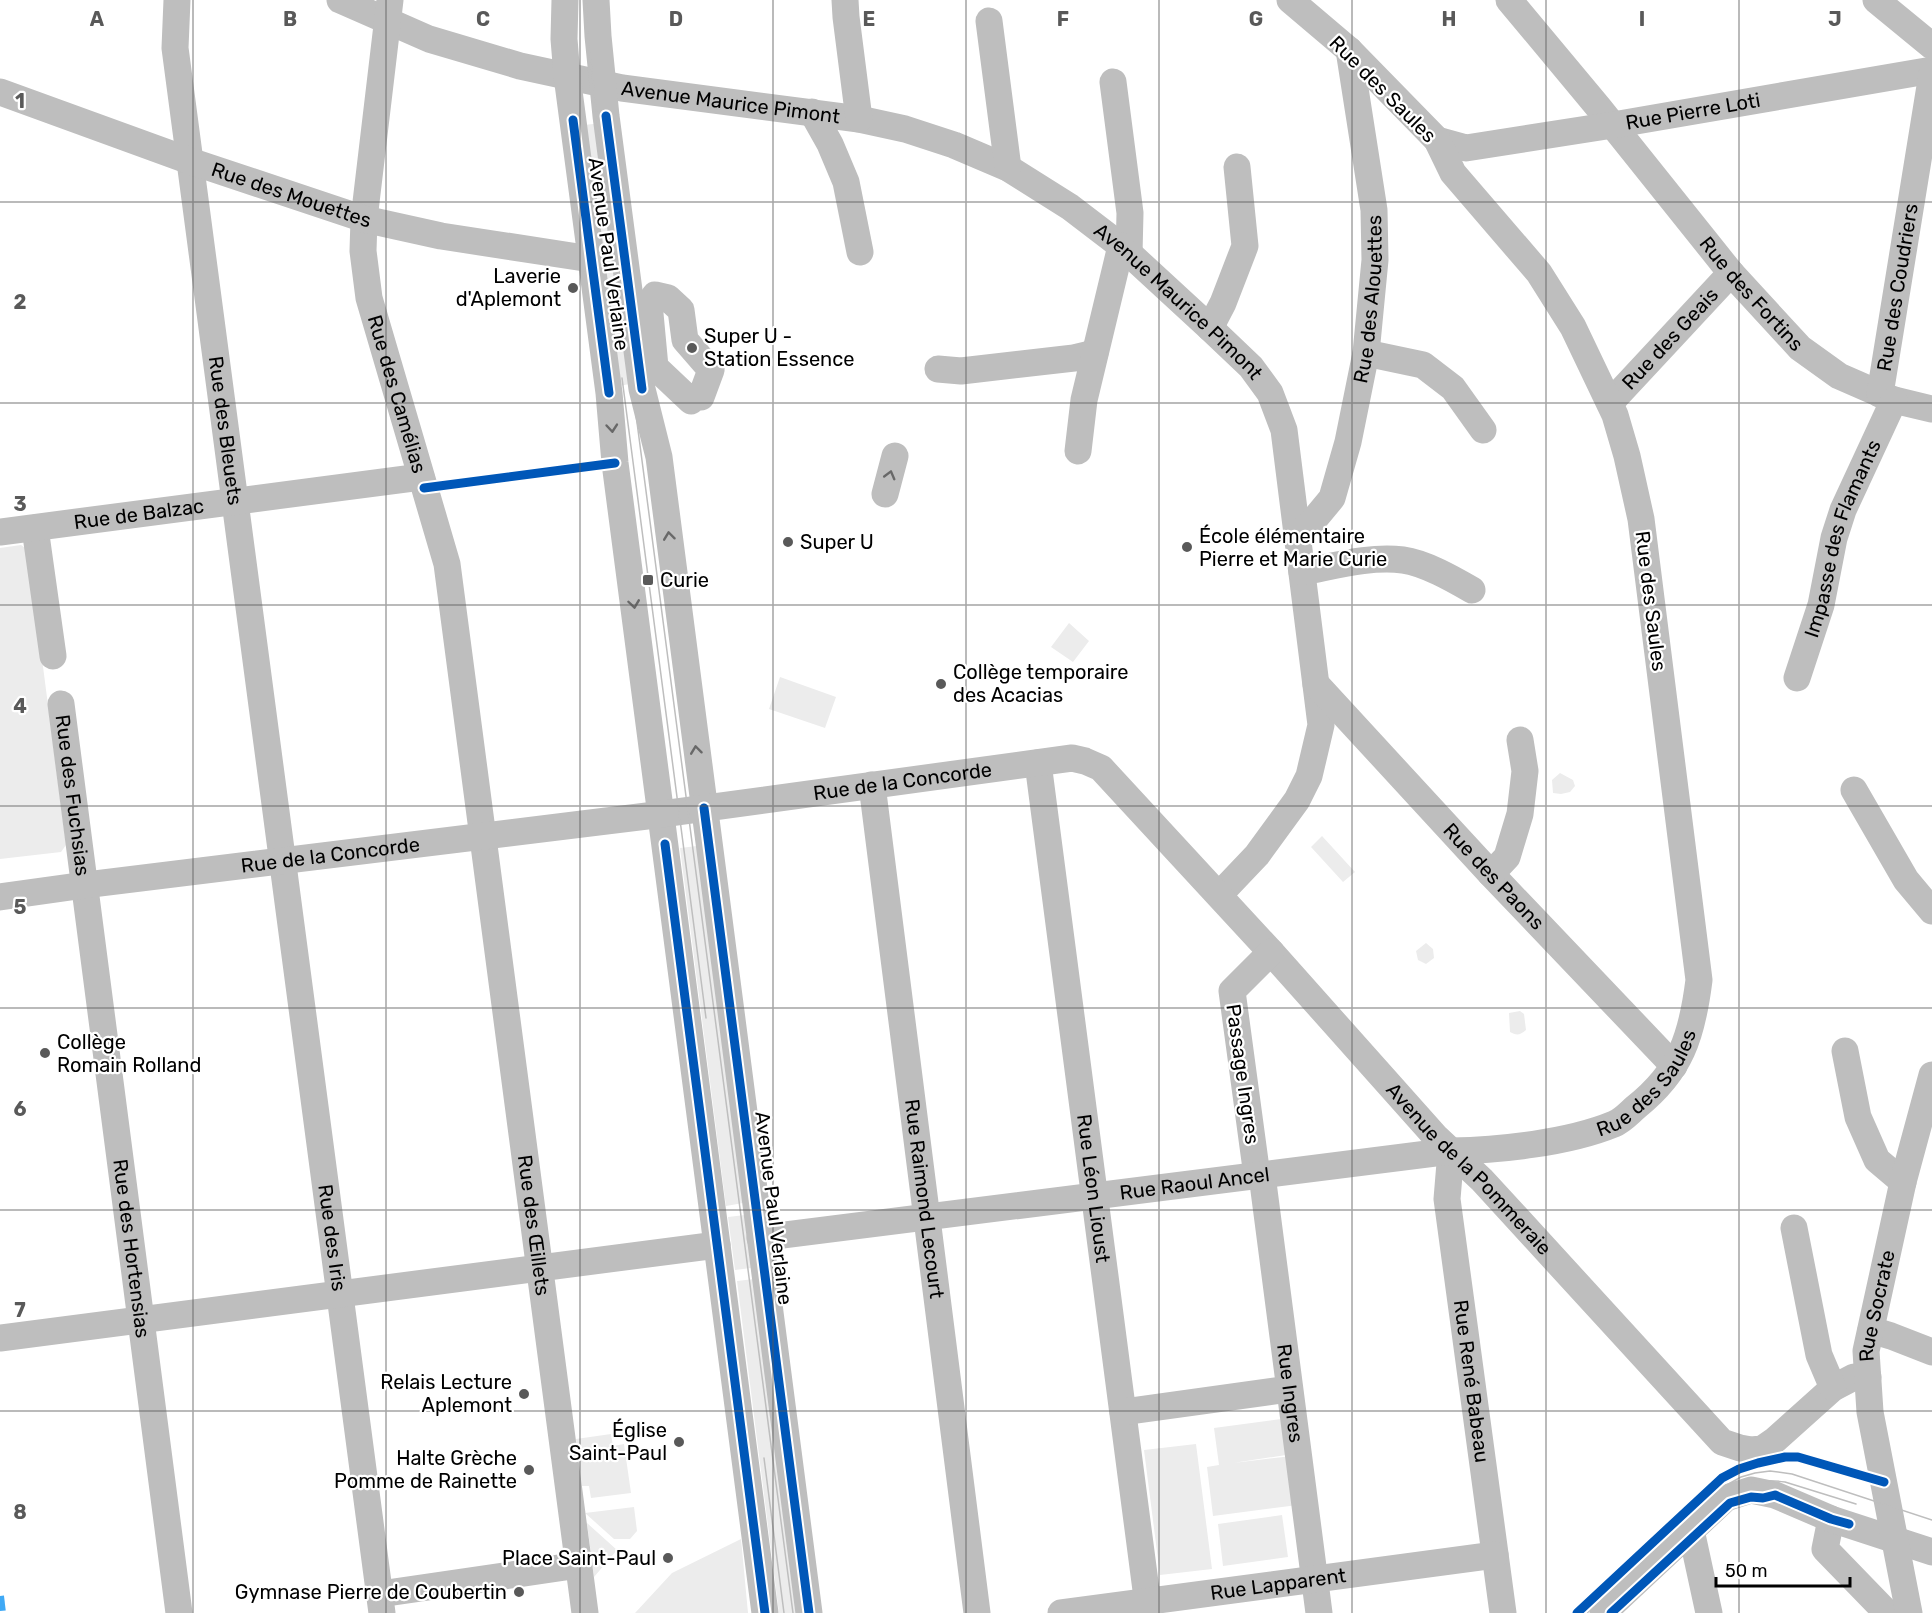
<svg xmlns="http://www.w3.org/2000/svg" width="1932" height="1613" font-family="Rubik,sans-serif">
  <rect width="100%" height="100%" fill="#fff"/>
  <path fill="#ececec" d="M602,123L635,383L619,386L584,125Z
    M21,545L28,550L66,845L61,852L0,859V548Z
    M1069,623L1089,641L1073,662L1051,647Z
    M780,677L836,697L825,728L769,709Z
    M1560,773L1573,780L1575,786L1570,792L1561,794L1553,793L1552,780Z
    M1322,836L1355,872L1343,882L1311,847Z
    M697,846L743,1203L726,1206L680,848Z
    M1426,943L1433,949L1434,958L1426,964L1418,960L1416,951Z
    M1520,1011L1524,1014L1526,1030C1520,1035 1517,1036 1510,1032L1509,1013Z
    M745,1215L751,1268L735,1270L728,1217Z
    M754,1279L796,1613H779L737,1281Z
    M1281,1419L1286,1455L1233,1463L1292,1456L1298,1505L1213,1516L1207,1467L1219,1465L1214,1428Z
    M611,1434L613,1446L624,1444L631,1493L591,1498L589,1486H582L576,1439Z
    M1196,1444L1212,1569L1160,1575L1144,1450Z
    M634,1507L637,1531L630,1539H614L585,1513Z
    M1282,1515L1288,1557L1223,1566L1218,1524Z
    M587,1523L617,1550L594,1577Z
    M741,1539L748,1613H635L672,1573Z"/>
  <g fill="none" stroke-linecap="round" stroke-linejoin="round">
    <g stroke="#bebebe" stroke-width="27">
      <path id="s1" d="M177,0L175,48L382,1613"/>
      <path id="s2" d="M340,0L429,39L520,66L622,88L859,119L905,129L954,145L1008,168L1070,207L1121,246L1210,328L1251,367L1270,393L1284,430L1321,725L1309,776L1297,800L1257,855L1219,895"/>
      <path id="s3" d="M390,0L364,219L363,251L369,298L447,564L585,1613"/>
      <path d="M565,0L564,39L567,76L609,393L615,463L765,1613"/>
      <path d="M596,0L598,36L606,116L642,389L659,457L809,1613"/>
      <path d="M845,0L846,17L859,119"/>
      <path id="s4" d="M1509,0L1599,108L1731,273L1800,348L1839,376L1894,400L1932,409"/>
      <path d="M1876,0L1932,46"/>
      <path d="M989,21L1008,168"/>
      <path d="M1113,82L1130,213L1129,254"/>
      <path id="s5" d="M0,92L190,161L364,219L441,236L591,259"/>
      <path d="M812,112L830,144L846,182L860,252"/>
      <path id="s6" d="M1437,140L1466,148L1613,125L1932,70"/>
      <path d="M1210,328L1223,303L1245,246L1237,167"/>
      <path d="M1366,353L1423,365L1453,388L1483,430"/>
      <path d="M938,369L961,371L1074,358L1095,353"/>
      <path id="s7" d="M1880,394L1932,74"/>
      <path d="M691,401L655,367L649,303L655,295L668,298L681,310L685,340L711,370L701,397"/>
      <path id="s8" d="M1610,403L1731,273"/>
      <path d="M1078,451L1084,400L1121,246"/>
      <path d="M885,494L895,456"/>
      <path d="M35,528L53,656"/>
      <path id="s9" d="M0,532L421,477"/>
      <path id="s10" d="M1298,533L1313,521L1332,498L1348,442L1366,353L1375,260L1374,210L1349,50"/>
      <path d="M1302,572C1335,566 1369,556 1403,560C1425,563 1453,579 1472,590"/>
      <path id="s11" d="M1797,678L1821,605L1834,538L1843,510L1894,400"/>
      <path id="s12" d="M1316,684L1491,874L1674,1066"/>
      <path id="s13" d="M61,704L179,1613"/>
      <path id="s14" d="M1038,763L1149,1613"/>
      <path id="s15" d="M872,785L977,1613"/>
      <path d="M1854,790L1906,880L1932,911"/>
      <path d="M1491,874L1507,857L1520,814L1525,771L1520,740"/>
      <path id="s16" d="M0,897L85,885L647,816L1072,758L1085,761L1101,768L1271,952L1435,1136L1482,1180L1722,1442L1740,1448L1751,1450L1762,1449L1775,1440L1833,1388L1854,1377H1868"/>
      <path d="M1845,1051L1858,1117L1877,1160L1903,1182"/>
      <path id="s17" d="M1451,1151L1447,1199L1503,1613"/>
      <path id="s18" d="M1262,1175L1319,1613"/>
      <path d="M1257,1176L1232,991L1271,952"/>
      <path d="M1794,1228L1819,1355L1833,1388"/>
      <path id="s19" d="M760,1238L1451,1151C1500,1150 1568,1143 1614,1124C1622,1121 1629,1113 1636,1107C1681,1071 1692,1036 1699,980L1641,519L1627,456L1615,415L1573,327L1539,273L1453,173L1437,140L1349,50L1290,0"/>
      <path d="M1871,1330L1891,1336L1932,1352"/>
      <path d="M0,1338L717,1245"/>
      <path d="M1123,1412L1289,1389"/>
      <path d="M1831,1519L1825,1549L1887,1613"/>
      <path d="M1691,1530L1709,1613"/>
      <path d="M380,1594L579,1565"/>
      <path id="s20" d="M1061,1613L1495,1555"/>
      <path d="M1603,1613L1726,1498L1751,1490L1775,1495L1831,1519L1932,1552"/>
      <path id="s21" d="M1909,1613L1870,1412L1866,1351L1903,1182L1932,1075"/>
    </g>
    <path stroke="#bebebe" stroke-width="1.5" d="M586,0L588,37L597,117L793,1613
      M622,378L706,1018
      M764,1458L784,1613
      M1746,1484C1759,1480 1772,1480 1785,1482L1856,1504
      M1587,1613L1725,1486L1741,1477L1755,1473L1770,1471L1792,1474L1932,1520"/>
    <path stroke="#3fa9f5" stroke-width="8" stroke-dasharray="15 8" stroke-linecap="butt" d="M0,1596L2,1613"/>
    <defs>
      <path id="cycleway" d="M606,116L642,389
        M573,120L609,393
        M424,488L615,463
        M704,808L809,1613
        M665,844L765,1613
        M1577,1613L1722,1478L1739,1469L1758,1463L1785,1457H1798L1884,1482
        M1611,1613L1730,1503L1751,1497L1763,1498L1775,1495L1831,1519L1849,1524"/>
    </defs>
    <use href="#cycleway" stroke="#fff" stroke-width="13"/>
    <use href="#cycleway" stroke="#0057b8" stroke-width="9"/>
  </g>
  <defs><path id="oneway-chevron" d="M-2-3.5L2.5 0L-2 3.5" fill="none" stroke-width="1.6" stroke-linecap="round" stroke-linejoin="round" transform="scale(1.5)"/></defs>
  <g stroke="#686868">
    <use href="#oneway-chevron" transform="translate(612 428) rotate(85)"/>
    <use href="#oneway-chevron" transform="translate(890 475) rotate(-75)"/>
    <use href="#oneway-chevron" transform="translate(669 536) rotate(-97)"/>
    <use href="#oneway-chevron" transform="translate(634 604) rotate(82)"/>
    <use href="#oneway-chevron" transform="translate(696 750) rotate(-97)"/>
  </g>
  <path fill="none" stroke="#595959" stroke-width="1.5" stroke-opacity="0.55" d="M193,0V1613M386,0V1613M580,0V1613M773,0V1613M966,0V1613M1159,0V1613M1352,0V1613M1546,0V1613M1739,0V1613M0,202H1932M0,403H1932M0,605H1932M0,806H1932M0,1008H1932M0,1210H1932M0,1411H1932"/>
  <g fill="#595959" stroke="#fff" stroke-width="2">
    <circle cx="573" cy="288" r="6"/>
    <circle cx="692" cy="348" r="6"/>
    <circle cx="788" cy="542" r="6"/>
    <circle cx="1187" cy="547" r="6"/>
    <rect x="642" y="574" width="12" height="12" rx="3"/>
    <circle cx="941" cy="684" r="6"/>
    <circle cx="45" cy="1053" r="6"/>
    <circle cx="524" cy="1394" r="6"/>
    <circle cx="679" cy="1442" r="6"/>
    <circle cx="529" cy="1470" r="6"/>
    <circle cx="668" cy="1558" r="6"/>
    <circle cx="519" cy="1592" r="6"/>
  </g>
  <g text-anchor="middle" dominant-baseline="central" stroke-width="4.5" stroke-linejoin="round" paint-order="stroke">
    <g font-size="20" fill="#000" stroke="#fff">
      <text transform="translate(1383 89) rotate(45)">Rue des Saules</text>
      <text stroke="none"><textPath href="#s2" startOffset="406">Avenue Maurice Pimont</textPath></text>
      <text stroke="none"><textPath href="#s6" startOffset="260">Rue Pierre Loti</textPath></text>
      <text stroke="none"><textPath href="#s5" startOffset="309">Rue des Mouettes</textPath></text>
      <text transform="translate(609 254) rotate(82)">Avenue Paul Verlaine</text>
      <text stroke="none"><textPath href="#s7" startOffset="108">Rue des Coudriers</textPath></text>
      <text stroke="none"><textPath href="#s4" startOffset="381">Rue des Fortins</textPath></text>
      <text stroke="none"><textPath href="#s10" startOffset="252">Rue des Alouettes</textPath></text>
      <text stroke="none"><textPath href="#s2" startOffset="910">Avenue Maurice Pimont</textPath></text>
      <text stroke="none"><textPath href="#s8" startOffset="88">Rue des Geais</textPath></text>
      <text stroke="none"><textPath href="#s3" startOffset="400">Rue des Camélias</textPath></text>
      <text stroke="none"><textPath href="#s1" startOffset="434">Rue des Bleuets</textPath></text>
      <text stroke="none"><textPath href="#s9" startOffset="140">Rue de Balzac</textPath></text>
      <text stroke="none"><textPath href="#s11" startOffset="147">Impasse des Flamants</textPath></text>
      <text transform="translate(1651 601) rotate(83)">Rue des Saules</text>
      <text stroke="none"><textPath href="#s16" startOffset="910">Rue de la Concorde</textPath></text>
      <text stroke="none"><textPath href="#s13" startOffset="92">Rue des Fuchsias</textPath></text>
      <text stroke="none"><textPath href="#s16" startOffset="333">Rue de la Concorde</textPath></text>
      <text stroke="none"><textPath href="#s12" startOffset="262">Rue des Paons</textPath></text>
      <text transform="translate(1243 1074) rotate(82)">Passage Ingres</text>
      <text stroke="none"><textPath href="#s19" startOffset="915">Rue des Saules</textPath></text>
      <text stroke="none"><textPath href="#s16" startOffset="1656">Avenue de la Pommeraie</textPath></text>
      <text stroke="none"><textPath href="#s19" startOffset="438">Rue Raoul Ancel</textPath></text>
      <text stroke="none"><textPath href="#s14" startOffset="429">Rue Léon Lioust</textPath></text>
      <text stroke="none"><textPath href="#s15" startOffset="417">Rue Raimond Lecourt</textPath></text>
      <text transform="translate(774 1208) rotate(83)">Avenue Paul Verlaine</text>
      <text stroke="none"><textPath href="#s3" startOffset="1244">Rue des Œillets</textPath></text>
      <text stroke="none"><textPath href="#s1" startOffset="1248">Rue des Iris</textPath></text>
      <text stroke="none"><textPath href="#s13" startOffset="549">Rue des Hortensias</textPath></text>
      <text stroke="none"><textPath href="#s21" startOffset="312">Rue Socrate</textPath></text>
      <text stroke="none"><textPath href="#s17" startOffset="232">Rue René Babeau</textPath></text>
      <text stroke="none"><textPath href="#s18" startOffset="220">Rue Ingres</textPath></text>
      <text stroke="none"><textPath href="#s20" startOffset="219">Rue Lapparent</textPath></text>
    </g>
    <g font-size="20" fill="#000" stroke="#fff" text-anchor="end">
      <text x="561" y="276">Laverie<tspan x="561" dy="23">d'Aplemont</tspan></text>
      <text x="704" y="336" text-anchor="start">Super U -<tspan x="704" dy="23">Station Essence</tspan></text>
      <text x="1199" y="536" text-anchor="start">École élémentaire<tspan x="1199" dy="23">Pierre et Marie Curie</tspan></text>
      <text x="800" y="542" text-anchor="start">Super U</text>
      <text x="660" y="580" text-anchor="start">Curie</text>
      <text x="953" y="672" text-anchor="start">Collège temporaire<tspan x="953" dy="23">des Acacias</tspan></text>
      <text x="57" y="1042" text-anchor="start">Collège<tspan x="57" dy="23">Romain Rolland</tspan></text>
      <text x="512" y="1382">Relais Lecture<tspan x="512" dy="23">Aplemont</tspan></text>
      <text x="667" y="1430">Église<tspan x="667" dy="23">Saint-Paul</tspan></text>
      <text x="517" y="1458">Halte Grèche<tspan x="517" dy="23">Pomme de Rainette</tspan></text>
      <text x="656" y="1558">Place Saint-Paul</text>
      <text x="507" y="1592">Gymnase Pierre de Coubertin</text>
    </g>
  </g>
  <g font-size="20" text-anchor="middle" font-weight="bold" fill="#595959" stroke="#fff" stroke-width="4.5" stroke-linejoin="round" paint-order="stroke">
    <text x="97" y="26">A</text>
    <text x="290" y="26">B</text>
    <text x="483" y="26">C</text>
    <text x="676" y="26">D</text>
    <text x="869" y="26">E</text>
    <text x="1063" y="26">F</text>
    <text x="1256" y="26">G</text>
    <text x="1449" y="26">H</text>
    <text x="1642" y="26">I</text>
    <text x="1835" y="26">J</text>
    <text x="20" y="108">1</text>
    <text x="20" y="309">2</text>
    <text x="20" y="511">3</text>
    <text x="20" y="713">4</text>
    <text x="20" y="914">5</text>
    <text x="20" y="1116">6</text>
    <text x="20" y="1317">7</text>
    <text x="20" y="1519">8</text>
  </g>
  <path d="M1716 1577v9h134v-9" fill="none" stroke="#000000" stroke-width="3"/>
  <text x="1725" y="1577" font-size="18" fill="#000000" stroke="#ffffff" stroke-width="4.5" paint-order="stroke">50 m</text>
</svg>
